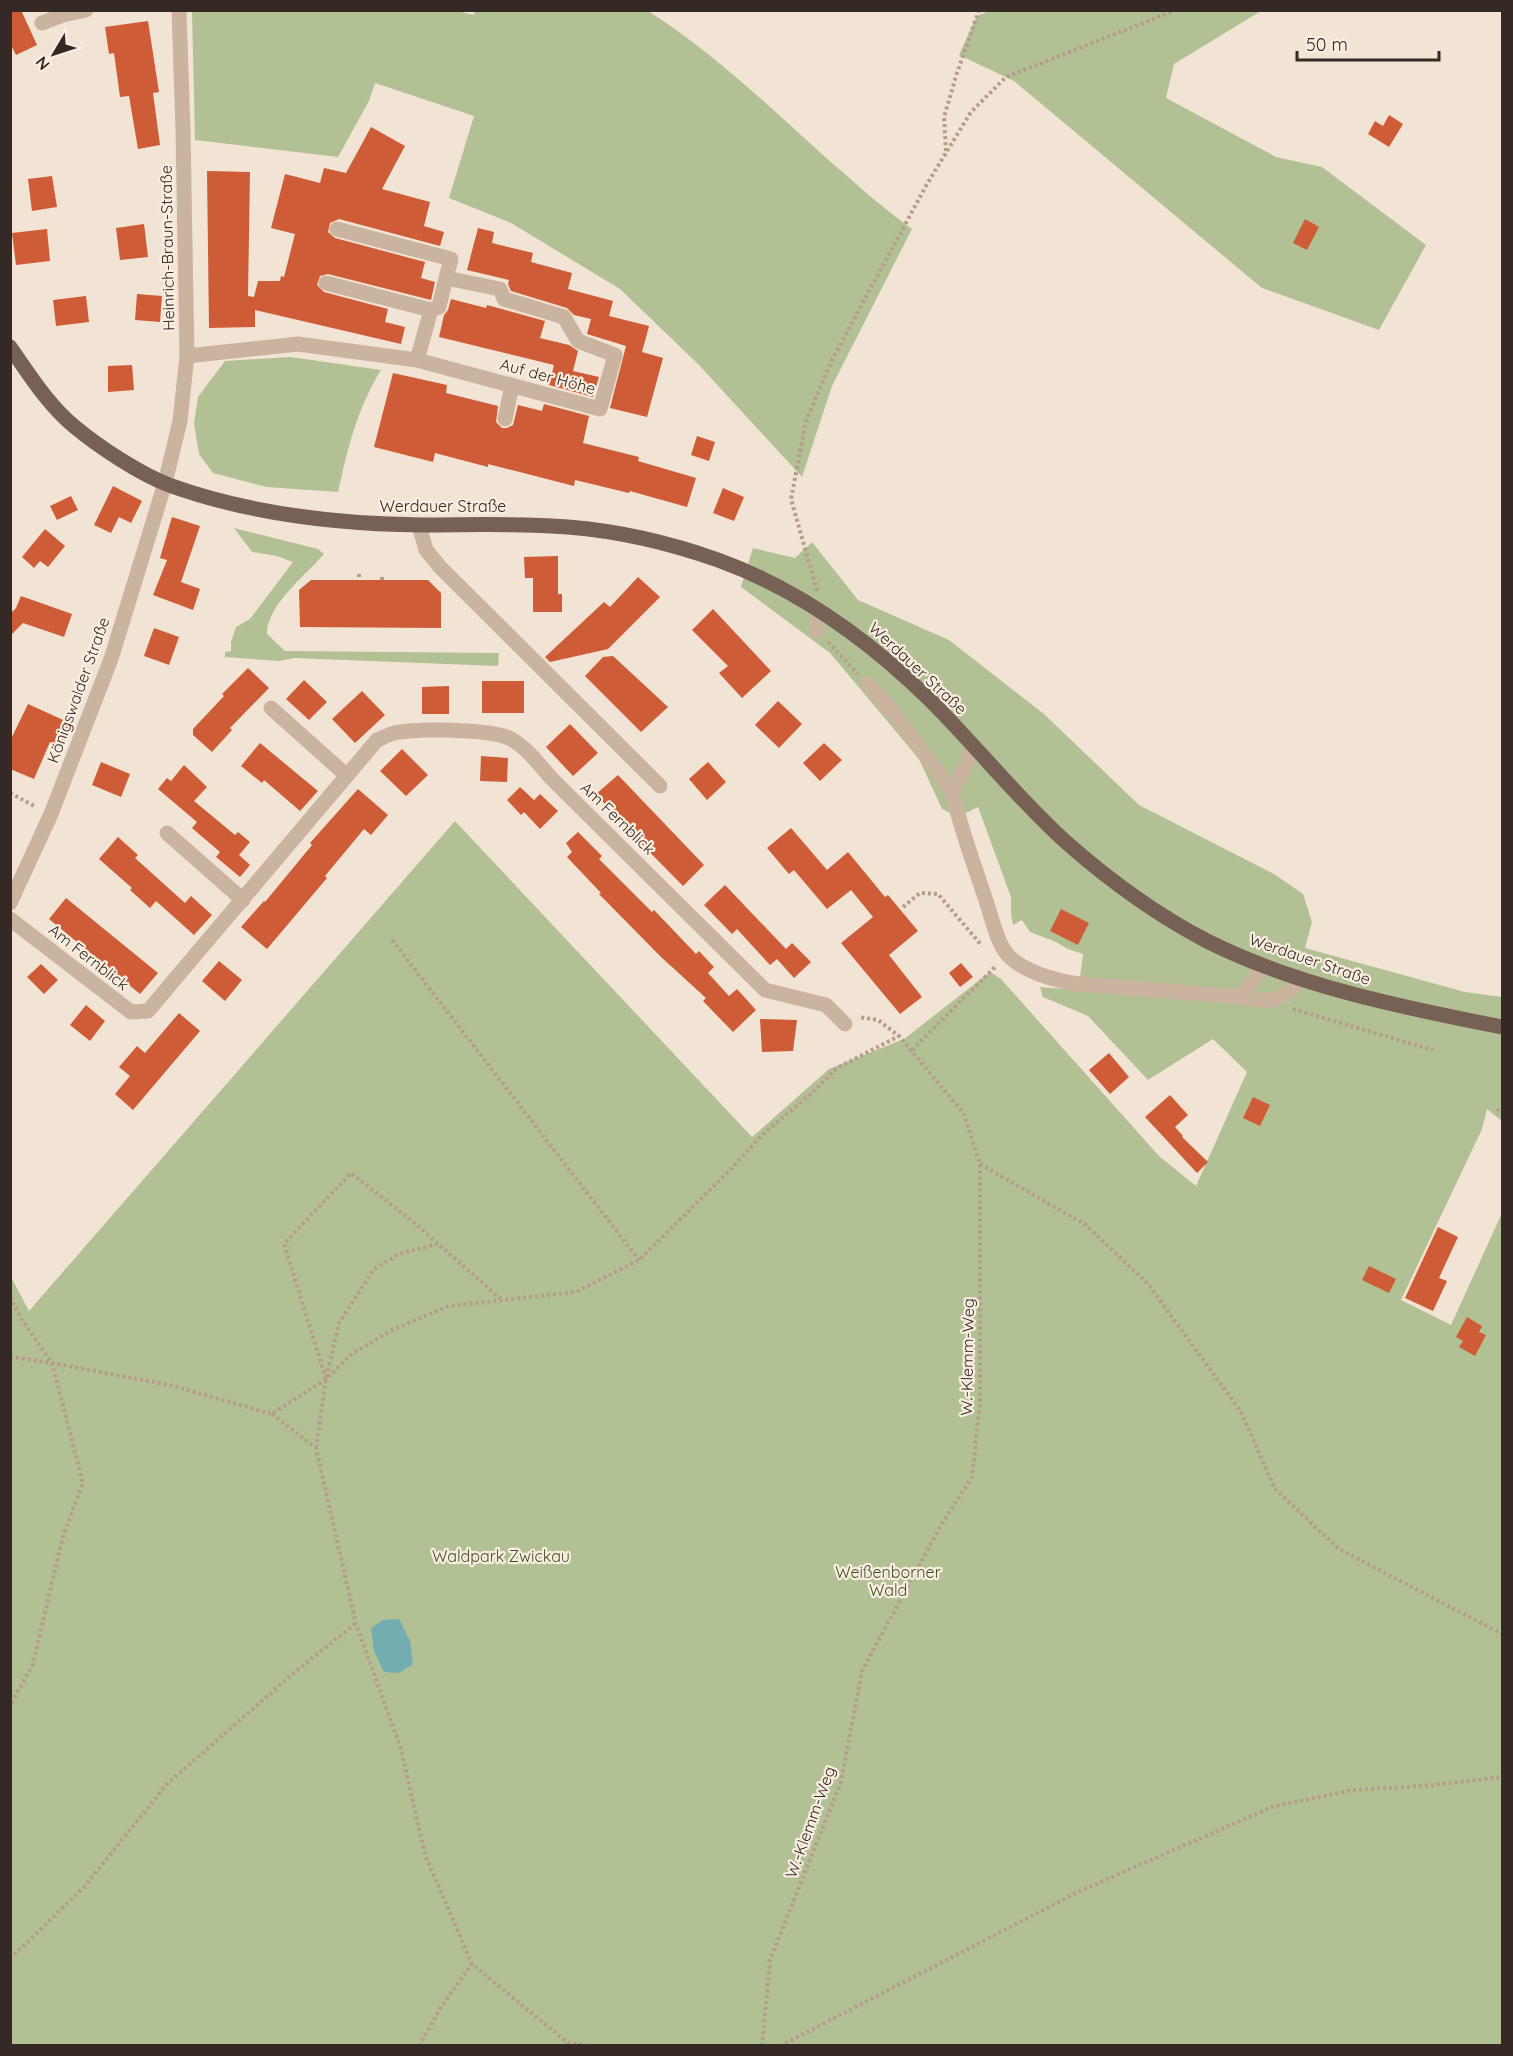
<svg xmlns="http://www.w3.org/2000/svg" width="1513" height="2056" font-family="Quicksand,sans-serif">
  <rect width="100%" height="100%" fill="#f2e4d4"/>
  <path fill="#b2c194" d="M453,10L474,15L475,10L648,11C710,50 770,107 824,156C853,181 881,207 912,229L832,386L802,477L698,364L620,289L511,223L449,198L474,116L375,83L369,101L338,157L195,140L192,11Z
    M989,11H1261L1174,64L1166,98L1276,157L1322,167L1426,245L1379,330L1262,288L1014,81L959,55L977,16Z
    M291,357L381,370C357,409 348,447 338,492L267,487L213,473L199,454L194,423L198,397L225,361Z
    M234,528L318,549L324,554C307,574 266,606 267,634L285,651L499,653L498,666L294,658L278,661L225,657V652L231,651V642L236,627L250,619L293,562L277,556L252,552Z
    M812,542L858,600L949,640L1044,714L1139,805L1274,874L1303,894L1312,922L1305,948L1465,992L1502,997V1121L1487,1109L1482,1129L1401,1300L1451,1325L1502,1213V2045H11L10,1275L29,1311L455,821L752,1137L829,1069L904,1039L990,972L1001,979L1159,1156L1196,1186L1247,1072L1213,1039L1148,1080L1088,1016L1043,997L1040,987L1075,990L1079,984L1083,954L1068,949L1056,942L1030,932L1022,920L1013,925L1011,913V897L978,807L958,817L942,809L919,759L830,653L741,587L753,548L795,558Z"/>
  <path fill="#72aeb0" d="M399,1619L410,1641L413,1664L399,1673L384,1672L374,1651L371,1628L383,1620Z"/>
  <path fill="#ce5c36" d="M10,10H21L37,45L16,55L10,43Z
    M148,21L159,92L153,93L160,145L138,149L129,96L120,97L114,53L109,54L105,27Z
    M1389,115L1403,124L1389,147L1368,134L1375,121L1383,126Z
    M371,127L405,146L382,189L430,202L424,226L444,232L440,246L339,219L330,223L328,232L335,238L425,262L421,278L435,282L431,300L328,274L320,276L317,285L324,292L388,309L385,322L405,327L401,344L255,310V327L209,328L207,171L250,172L248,296L254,297L258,281H280L281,276L284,277L295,234L271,228L285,174L320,183L324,168L346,173Z
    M52,176L57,207L32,211L28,179Z
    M1305,219L1319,227L1307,250L1293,243Z
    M144,224L148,257L120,260L116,228Z
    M478,228L494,232L492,243L533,253L531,262L572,273L568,289L613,301L609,316L649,326L642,352L663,358L647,417L610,408L626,346L587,334L591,319L574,315L567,308L511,291L508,284L509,280L467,270Z
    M47,229L50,261L16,265L12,233Z
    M137,294L162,296L160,322L135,320Z
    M86,296L89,322L56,326L53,300Z
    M451,299L486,308L487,305L545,321L540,338L569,345L578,351L573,371L599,377L593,397L549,385L554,365L439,337L444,315L448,310Z
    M132,365L134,390L108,392V366Z
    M393,373L447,385L446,393L498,406L496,422L502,428H507L513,425L518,405L542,411L544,404L589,416L583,443L639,457L638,461L696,478L687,507L630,491L629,493L575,480L574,486L488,464V467L435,453L433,462L374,447Z
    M697,436L715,442L709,461L691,455Z
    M113,486L142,501L131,523L119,517L111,533L94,525Z
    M723,488L744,497L734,521L713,513Z
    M71,496L78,510L57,520L50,506Z
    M172,517L200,526L181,582L200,589L193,610L153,595L167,560L160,558Z
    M45,529L65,546L48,567L40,561L34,568L22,557Z
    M558,556V594H562V612H533V578H525L524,557Z
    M638,577L660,597L608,649L550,662L545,657L604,602L610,607Z
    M311,580H428L441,593V628L300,627L299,590Z
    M21,596L72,614L64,637L23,623L10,636V614L16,608Z
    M713,609L771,671L742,698L719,673L728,666L692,630Z
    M154,628L179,637L169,665L144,656Z
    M613,656L668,707L641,732L585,676L603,657Z
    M248,668L269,688L230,728L232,730L212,752L193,735V729L224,696L222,694Z
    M304,680L327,702L309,720L286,699Z
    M482,681H524V713H482Z
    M449,686V714H422V687Z
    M362,691L385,715L355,743L332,719Z
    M778,701L802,724L779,748L755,725Z
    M28,704L72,724L62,747L50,742L34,779L10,769V741Z
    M570,724L598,753L573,776L546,747Z
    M260,743L318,791L300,811L264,780L262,783L241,766Z
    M824,743L842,760L820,781L803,763Z
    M402,749L428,775L406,796L380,771Z
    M481,756L508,758L507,782L480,781Z
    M101,762L130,774L121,797L92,785Z
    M708,762L726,782L707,800L689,779Z
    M184,765L207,787L194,801L235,835L238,832L250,842L239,855L250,865L240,877L216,857L220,852L192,828L197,822L158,789L167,778L171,781Z
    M618,775L704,865L683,886L627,829L596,794Z
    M520,787L534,800L540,794L558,811L540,829L524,812L521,815L507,800Z
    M358,789L388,815L371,835L364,829L325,876L327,878L267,949L241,927L264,901L265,902L312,845L310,843Z
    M791,828L827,870L848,852L885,897L888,895L918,931L889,955L922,997L900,1014L841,943L873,917L851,890L827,909L794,870L789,874L767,848Z
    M578,832L602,856L599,859L652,912L654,910L696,954L699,951L714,967L708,973L729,996L737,989L756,1010L733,1032L703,1001L706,998L661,957L599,894L601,893L567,857L572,852L566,843Z
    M118,837L138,855L135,858L185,903L191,896L212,915L194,935L156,901L150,908L130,890L132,888L99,859Z
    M725,885L786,949L792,943L811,962L794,978L777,959L770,965L737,929L732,934L704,905Z
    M66,898L158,973L140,994L49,919Z
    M1061,909L1089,923L1078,945L1050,931Z
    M219,961L242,980L225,1001L202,981Z
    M961,963L973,977L960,987L949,973Z
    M41,964L58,980L44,994L27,977Z
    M86,1005L105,1021L90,1041L70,1025Z
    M179,1013L200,1031L133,1110L115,1094L130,1076L119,1067L137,1046L145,1053Z
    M760,1019L797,1020L793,1051L762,1052Z
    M1109,1053L1129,1077L1110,1094L1089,1070Z
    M1170,1095L1188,1115L1175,1127L1183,1136L1182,1137L1208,1162L1197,1173L1145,1117Z
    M1253,1097L1270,1105L1260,1126L1243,1118Z
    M1438,1227L1458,1237L1439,1278L1447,1281L1433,1311L1405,1298Z
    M1369,1266L1396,1279L1389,1293L1362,1280Z
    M1467,1317L1482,1326L1479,1332L1486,1335L1475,1356L1459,1347L1463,1341L1456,1337Z"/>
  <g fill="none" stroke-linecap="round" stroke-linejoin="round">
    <path stroke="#b69d8b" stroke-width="4" stroke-dasharray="3 3" stroke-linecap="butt" d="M946,151L944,117L956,76L979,10
      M359,574V580
      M382,580V574
      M817,591L791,499L806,421L832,360L927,184L971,112L1006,77L1176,10
      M828,642L858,674
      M10,793L36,807
      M903,907L920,893L938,894L982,946
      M392,940L639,1260
      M1293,1009L1433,1050
      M912,1050L997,965
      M1497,1109L1502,1113
      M980,1164L1086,1225L1148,1284L1241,1412L1275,1489L1339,1549L1502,1634
      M10,1297L22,1320L52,1363L169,1385L272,1414L326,1379L352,1354L390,1331L449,1306L576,1292L639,1260L729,1171L762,1135L812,1093L837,1068L899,1036
      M10,1357L52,1363L83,1483L63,1536L33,1664L10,1706
      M326,1379L284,1244L351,1173L412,1221L502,1300
      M272,1414L316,1448L356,1624L401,1749L425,1855L472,1964L568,2043L594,2046
      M316,1448L326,1379L339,1323L374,1269L399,1254L437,1244
      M10,1959L85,1886L167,1784L295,1672L355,1624
      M419,2046L441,2007L472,1964
      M762,2046L770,1960L841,1782L862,1671L940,1527L972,1477L980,1403V1164L964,1114L899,1036L878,1020L858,1017
      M780,2046L1080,1891L1272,1807L1352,1790L1422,1786L1502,1777"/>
    <path stroke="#cab4a0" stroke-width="15" d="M42,23L63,15L86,10
      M326,283L431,310
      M187,356L298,344L417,360L600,409L615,355L578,341L564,317L504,299L500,289L446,278L451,259L337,229
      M417,360L431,310L439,307L446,278
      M505,419L512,385
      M419,525L426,550L440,567L660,786
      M817,609V631
      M868,684L893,712L952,791
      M271,708L346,775
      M975,747L952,791C961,831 976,869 988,907C993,922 997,942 1007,954C1022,972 1057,981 1079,984L1242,997L1264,965
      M167,833L243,900
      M10,903L51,814L111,659L165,483L180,421L187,356L183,130L179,10
      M10,919L131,1012L148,1011L377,740C382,738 388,735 394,733C417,728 488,729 509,738C526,746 540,766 552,779L765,990L826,1005L845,1024
      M1242,997C1275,1003 1278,1003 1302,978"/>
    <path stroke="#776054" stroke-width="15" d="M10,347C29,374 48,405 75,427C99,447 140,474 169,485C249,514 337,524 422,525C471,525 519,523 568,527C618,531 670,543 718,560C798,589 870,641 931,701C977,747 1018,799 1067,843C1109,880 1157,915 1207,941C1296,986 1405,1008 1502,1027"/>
  </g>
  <g text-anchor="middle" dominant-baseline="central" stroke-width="4.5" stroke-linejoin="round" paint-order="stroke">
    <g font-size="16" fill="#342924" stroke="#faeee1">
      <text transform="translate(167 248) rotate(-91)">Heinrich-Braun-Straße</text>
      <text transform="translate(548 376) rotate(15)">Auf der Höhe</text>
      <text x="443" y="506">Werdauer Straße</text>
      <text transform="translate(918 668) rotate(43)">Werdauer Straße</text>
      <text transform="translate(78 690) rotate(-70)">Königswalder Straße</text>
      <text transform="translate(618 818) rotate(44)">Am Fernblick</text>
      <text transform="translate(89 957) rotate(38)">Am Fernblick</text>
      <text transform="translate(1310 959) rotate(19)">Werdauer Straße</text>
      <text transform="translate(967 1357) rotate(-89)">W.-Klemm-Weg</text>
      <text transform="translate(810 1822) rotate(-70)">W.-Klemm-Weg</text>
    </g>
    <g font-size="16" fill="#435326" stroke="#faeee1">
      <text x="501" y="1556">Waldpark Zwickau</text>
      <text x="888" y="1572">Weißenborner<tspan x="888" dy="18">Wald</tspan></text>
    </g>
  </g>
  <rect width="1513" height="2056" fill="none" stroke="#342924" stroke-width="24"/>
  <g transform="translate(54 54) rotate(231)" stroke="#faeee1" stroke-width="4.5" paint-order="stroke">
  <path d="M0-4.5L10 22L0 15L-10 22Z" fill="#342924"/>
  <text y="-9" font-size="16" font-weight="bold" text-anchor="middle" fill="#342924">N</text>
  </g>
  <path d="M1297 51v9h142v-9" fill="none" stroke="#342924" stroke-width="3"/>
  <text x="1306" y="51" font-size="18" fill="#342924" stroke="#faeee1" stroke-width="4.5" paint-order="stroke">50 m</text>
</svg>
